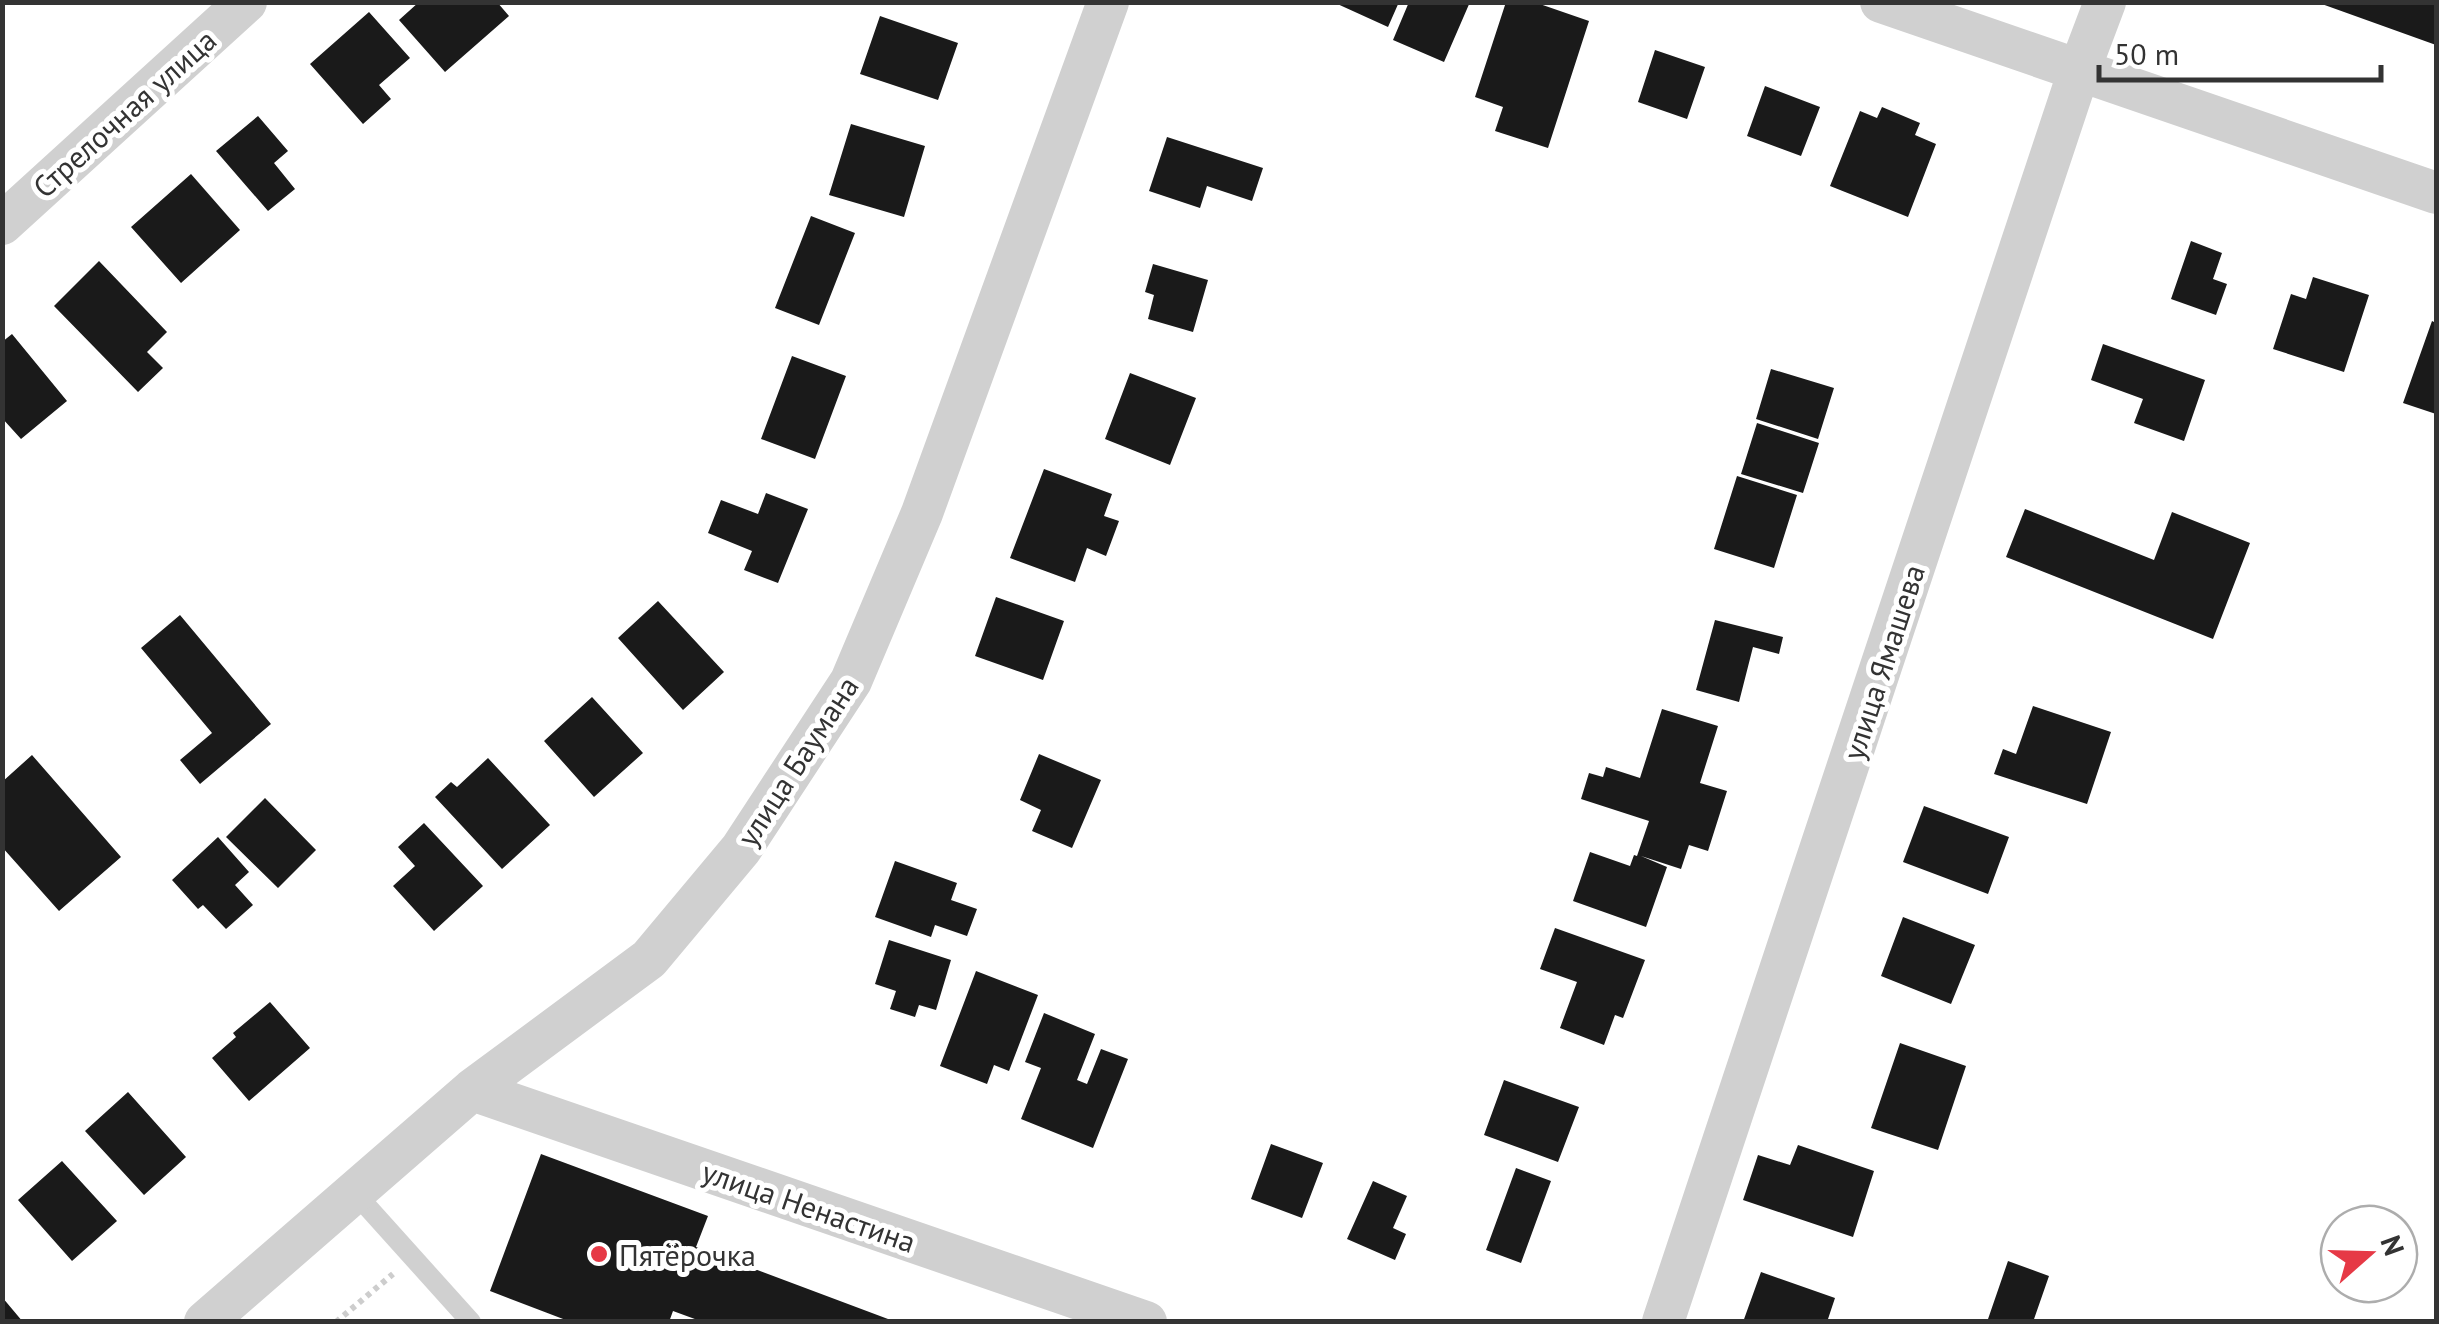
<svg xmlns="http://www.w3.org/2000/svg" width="2439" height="1324" font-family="'PT Sans',sans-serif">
  <rect width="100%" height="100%" fill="#fff"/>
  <path fill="#1a1a1a" d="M419,2H497L509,16L445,72L399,20Z
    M1333,2H1399L1388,27Z
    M1409,2H1470L1444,62L1393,40Z
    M1506,2H1534L1589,21L1548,148L1495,131L1503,107L1475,97Z
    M2319,2H2436V45L2319,3Z
    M369,12L410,58L379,85L391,99L363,124L310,64Z
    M880,16L958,43L938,100L860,74Z
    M1655,50L1705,67L1687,119L1638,102Z
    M1765,86L1820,107L1801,156L1747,136Z
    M1882,107L1920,123L1915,135L1936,144L1908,217L1830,186L1860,111L1877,118Z
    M258,116L288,151L274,163L295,189L268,211L216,151Z
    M851,124L925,146L904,217L829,195Z
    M1167,137L1263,168L1252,201L1207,186L1200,208L1149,191Z
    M191,174L240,230L181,283L131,227Z
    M811,216L855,233L819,325L775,308Z
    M2191,241L2222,253L2213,279L2227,284L2216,315L2171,299Z
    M99,261L167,332L147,352L163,368L138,392L54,306Z
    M1153,264L1208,280L1193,332L1148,319L1154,295L1145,292Z
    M2313,277L2369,295L2344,372L2273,349L2291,294L2306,299Z
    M2432,321L2436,323V414L2403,403Z
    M12,334L67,401L21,439L2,418V342Z
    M2103,344L2205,380L2184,441L2134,423L2143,399L2091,380Z
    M792,356L846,376L815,459L761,439Z
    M1771,369L1834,388L1818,439L1756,419Z
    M1130,373L1196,398L1170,465L1105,439Z
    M1757,423L1819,443L1803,493L1741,474Z
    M1044,469L1112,494L1104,516L1119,521L1106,556L1087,548L1075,582L1010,558Z
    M1737,476L1797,495L1774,568L1714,549Z
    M766,493L808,509L778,583L744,570L752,551L708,533L721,500L758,514Z
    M2025,509L2154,560L2172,512L2250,543L2213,639L2006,557Z
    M996,597L1064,621L1043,680L975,656Z
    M658,601L724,672L683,710L618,638Z
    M180,615L271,724L200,784L180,760L212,733L141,648Z
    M1715,620L1783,637L1779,654L1753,647L1739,702L1696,690Z
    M592,697L643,753L594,797L544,741Z
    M2033,706L2111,732L2087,804L1994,774L2003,749L2016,754Z
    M1662,709L1718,726L1700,783L1727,791L1708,851L1689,845L1681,869L1641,856L1667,867L1646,927L1573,901L1590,852L1630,866L1634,855L1637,856L1649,821L1581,799L1589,773L1603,777L1606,767L1640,778Z
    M1039,754L1101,780L1072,848L1032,831L1041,810L1020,800Z
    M32,755L121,857L59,911L2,847V782Z
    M488,758L550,825L502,869L435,797L451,782L457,787Z
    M265,798L316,850L278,888L226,837Z
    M1924,806L2009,837L1988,894L1903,862Z
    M424,823L483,886L434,931L393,886L415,866L398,847Z
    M218,837L249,872L235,885L253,905L226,929L203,905L198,909L172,880Z
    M895,861L957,883L951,900L977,909L967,936L935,925L931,937L875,917Z
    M1903,917L1975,945L1951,1004L1881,976Z
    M1555,928L1645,960L1623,1018L1615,1015L1604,1045L1560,1028L1577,982L1540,969Z
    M889,940L951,960L936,1010L919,1005L915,1017L890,1009L896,991L875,984Z
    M976,971L1038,995L1009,1071L994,1065L987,1084L940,1066Z
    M270,1002L310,1048L249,1101L212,1058L236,1037L233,1033Z
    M1044,1013L1095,1034L1077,1080L1087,1084L1101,1049L1128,1059L1093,1148L1021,1119L1041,1068L1025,1062Z
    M1900,1043L1966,1066L1938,1150L1871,1128Z
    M1504,1080L1579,1107L1558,1162L1484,1135Z
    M128,1092L186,1157L144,1195L85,1131Z
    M1271,1144L1323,1163L1302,1218L1251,1199Z
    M1798,1145L1874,1171L1853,1237L1743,1200L1758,1155L1790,1165Z
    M541,1154L708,1216L696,1247L896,1322H703L673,1311L669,1322H571L490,1291Z
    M62,1161L117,1221L72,1261L18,1200Z
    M1516,1168L1551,1181L1521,1263L1486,1250Z
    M1373,1181L1407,1196L1393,1228L1406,1234L1395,1260L1347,1239Z
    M2008,1261L2049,1276L2033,1322H1987Z
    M1761,1272L1835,1298L1827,1322H1743Z
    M2,1297L23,1322H2Z"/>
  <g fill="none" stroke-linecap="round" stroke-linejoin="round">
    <path stroke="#cdcdcd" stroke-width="6" stroke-dasharray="5 5" stroke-linecap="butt" d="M336,1322L393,1274"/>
    <path stroke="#d0d0d0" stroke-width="20" d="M355,1193L471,1322"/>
    <path stroke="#d0d0d0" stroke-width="42" d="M1881,2L2436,193
      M2,224L246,2
      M472,1090L1146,1322
      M205,1322L472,1090L649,959L741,849L851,681L922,513L1108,2
      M1663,1322L2079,71L2105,2"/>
  </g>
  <circle fill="#e63946" stroke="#fff" stroke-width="4" cx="599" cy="1254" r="10"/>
  <g text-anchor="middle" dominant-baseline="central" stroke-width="10" stroke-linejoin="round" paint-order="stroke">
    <g font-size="30" fill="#333" stroke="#fff">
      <text transform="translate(124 113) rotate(-42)">Стрелочная улица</text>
      <text transform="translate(1883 662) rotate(-72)">улица Ямашева</text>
      <text transform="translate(797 761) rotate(-57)">улица Баумана</text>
      <text transform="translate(809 1206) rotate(19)">улица Ненастина</text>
    </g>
    <g font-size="30" fill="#333" stroke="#fff" text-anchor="start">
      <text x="619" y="1254">Пятёрочка</text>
    </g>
  </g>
  <rect width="2439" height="1324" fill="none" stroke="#333333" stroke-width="10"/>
  <g transform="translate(2369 1254) rotate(70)"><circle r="48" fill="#ffffff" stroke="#adadad" stroke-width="2.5"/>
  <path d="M0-8L18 38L0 25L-18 38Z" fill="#e63946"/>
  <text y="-15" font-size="28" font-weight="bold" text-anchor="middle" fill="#333333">N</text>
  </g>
  <path d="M2099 65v15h282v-15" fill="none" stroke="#333333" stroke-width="5"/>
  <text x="2114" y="65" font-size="30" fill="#333333" stroke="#ffffff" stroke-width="8" paint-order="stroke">50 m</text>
</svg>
